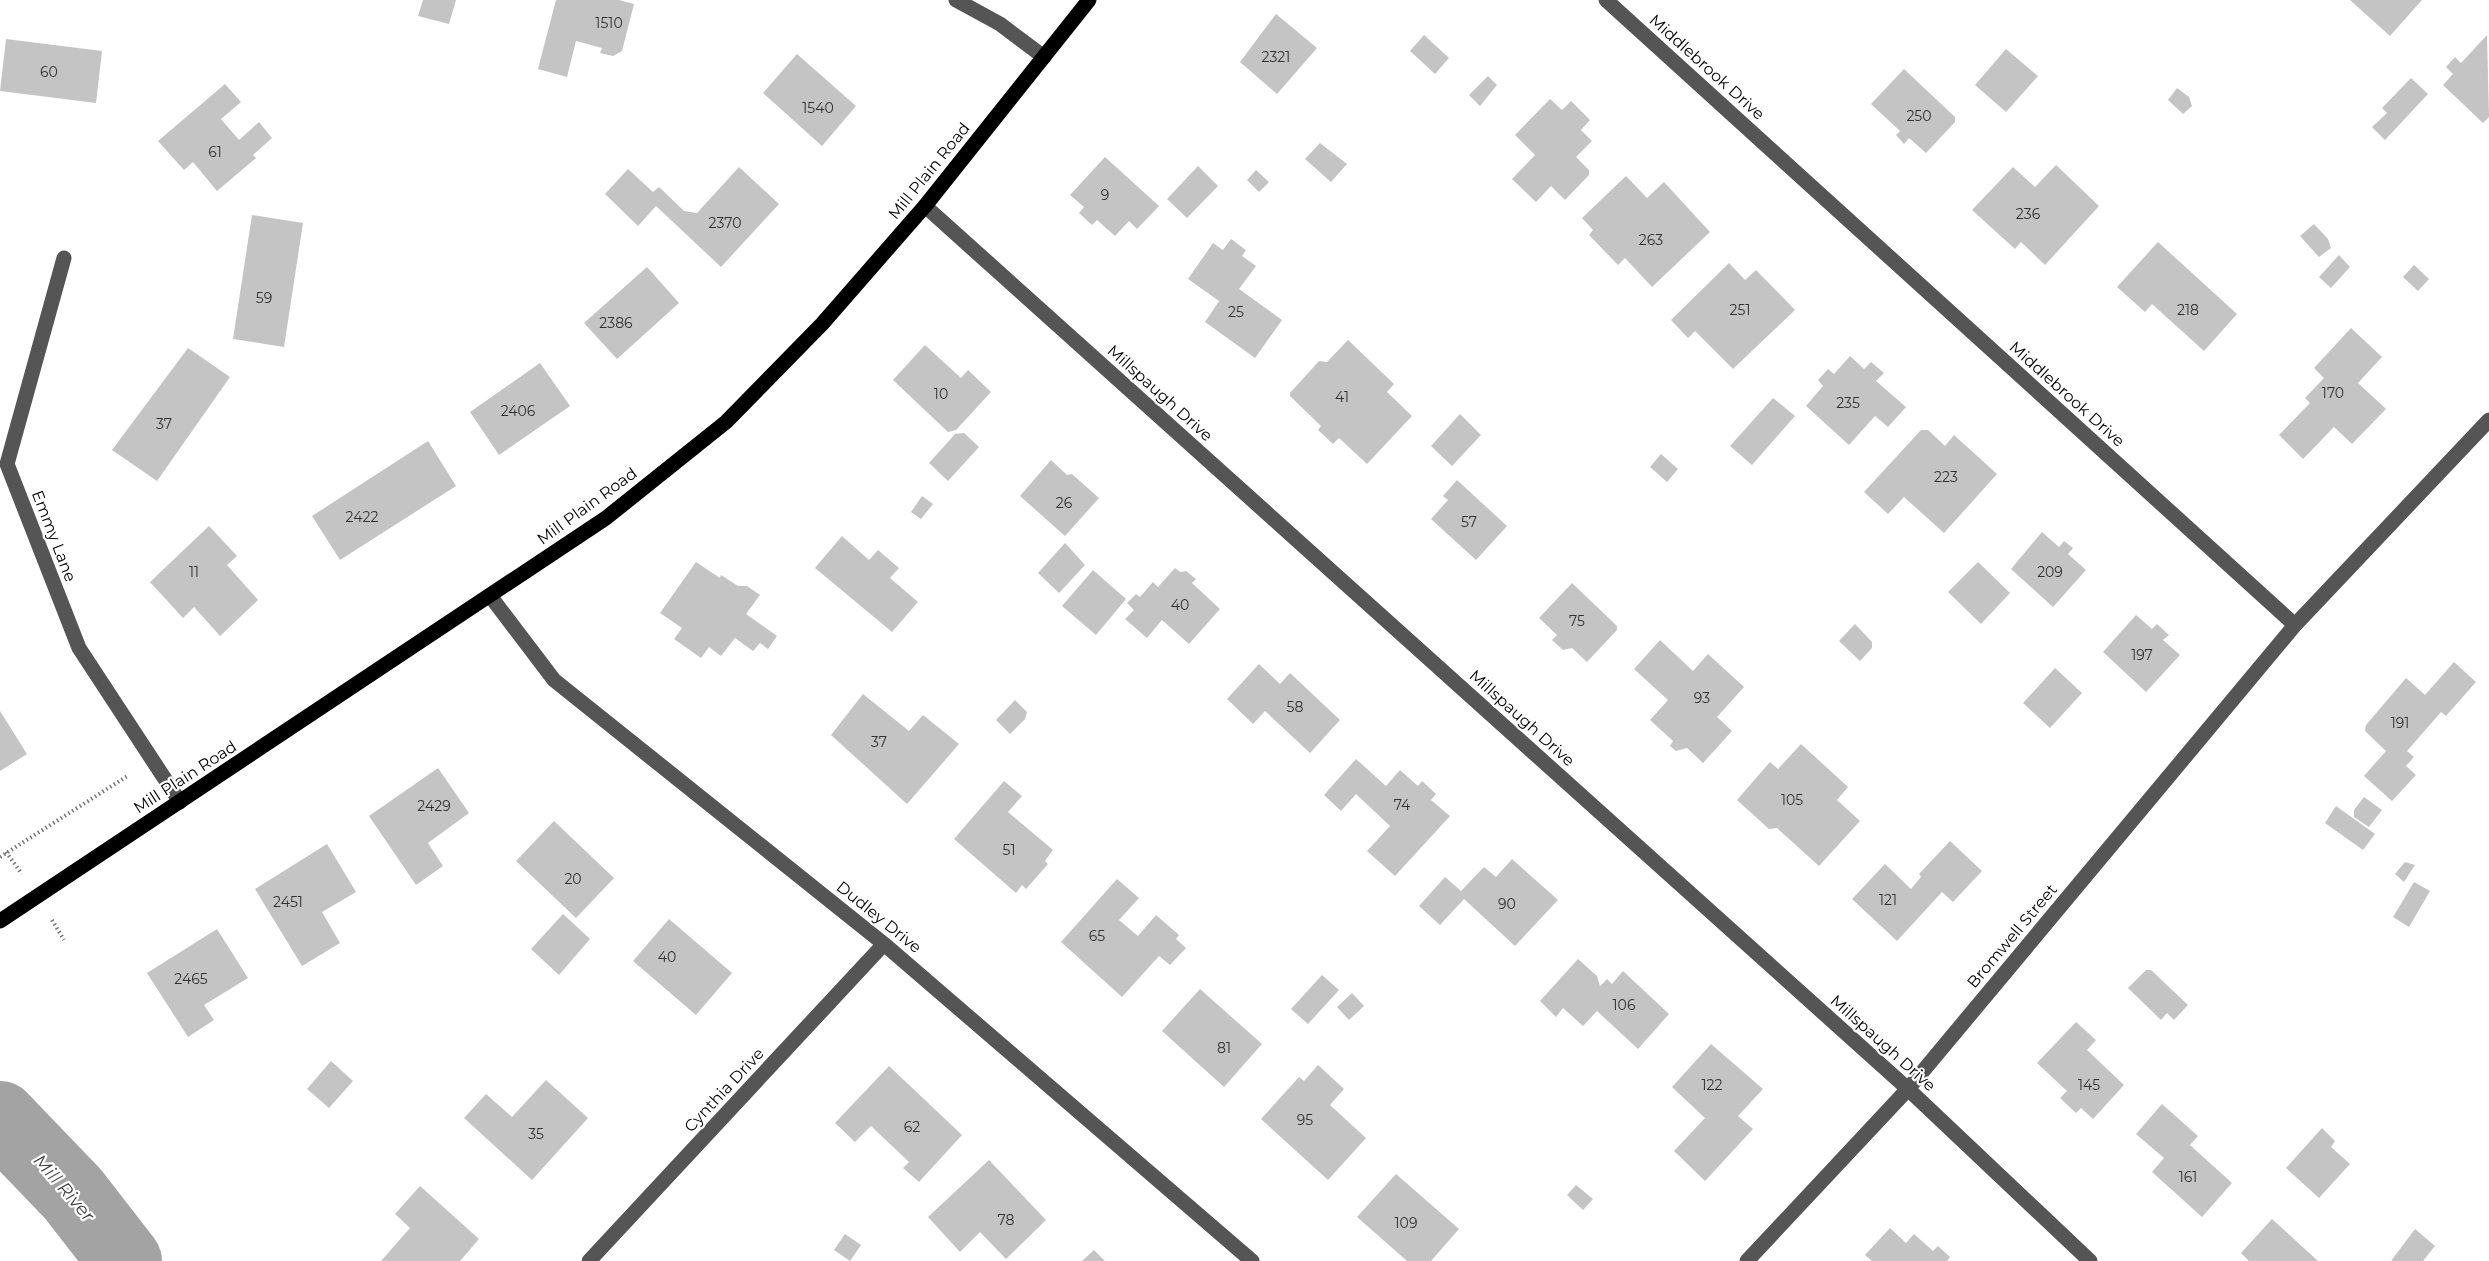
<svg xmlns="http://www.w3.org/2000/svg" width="2489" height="1261" font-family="Montserrat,sans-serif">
  <rect width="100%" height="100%" fill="#fff"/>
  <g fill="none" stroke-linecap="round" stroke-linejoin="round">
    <path stroke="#a3a3a3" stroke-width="74" d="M0,1118L73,1194L125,1261"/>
  </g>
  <path fill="#c4c4c4" d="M423,0H456L449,24L418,16Z
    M556,0H619L634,4L622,51L613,56L600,53L602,48L576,41L567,77L538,69Z
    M2350,0H2422L2390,36Z
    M1276,14L1317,48L1277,94L1240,62Z
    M1424,35L1449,58L1435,74L1410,51Z
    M2487,35L2489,117L2483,123L2443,85L2453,74L2446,67L2455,57L2461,63Z
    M6,39L102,51L96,103L0,91Z
    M2006,49L2038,76L2006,112L1975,85Z
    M797,54L856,106L822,146L763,93Z
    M1904,69L1955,117V122L1926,153L1909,138L1904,144L1896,135L1900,131L1871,104Z
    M1488,76L1497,85L1480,106L1469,95Z
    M2411,78L2428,94L2385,140L2372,127L2387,113L2382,108Z
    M225,84L241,102L221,119L239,140L259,122L272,138L253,155L256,158L217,191L193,162L184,170L158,141Z
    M2177,88L2189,97L2192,106L2183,114L2168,100Z
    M1550,99L1562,110L1571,101L1590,120L1581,130L1592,141L1576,157L1589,170V175L1565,200L1551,186L1536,202L1512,179L1535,155L1515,135Z
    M1320,143L1347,164L1331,182L1305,159Z
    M1105,157L1159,206L1137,229L1129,221L1115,236L1097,220L1092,225L1079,213L1084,207L1070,195Z
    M2056,165L2099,206L2045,265L2021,242L2015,249L1972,210L2013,167L2035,187Z
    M1198,166L1218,186L1187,218L1167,199Z
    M739,167L779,204L721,267L656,206L638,226L605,194L628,169L653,192L659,187L684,211L697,213Z
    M1256,170L1269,182L1259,192L1247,180Z
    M1626,176L1647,198L1664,182L1710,232L1652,287L1625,258L1618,265L1589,235L1593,230L1582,218Z
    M252,215L303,223L284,347L233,339Z
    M2314,224L2328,239L2331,248L2319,257L2300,236Z
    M1231,239L1246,250L1242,256L1256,266L1239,289L1282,320L1255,358L1205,322L1219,301L1188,279L1213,243L1223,250Z
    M2158,242L2237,314L2204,351L2152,304L2145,312L2117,287Z
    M2339,255L2350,267L2331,288L2319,277Z
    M1729,263L1745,280L1756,270L1795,310L1733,369L1695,331L1688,338L1671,320Z
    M2414,265L2429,279L2418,291L2403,277Z
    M647,267L679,303L617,359L584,323Z
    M2351,328L2382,357L2358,383L2386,409L2352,444L2334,427L2303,459L2279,435L2310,403L2305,398L2324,378L2314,368Z
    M1348,340L1394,384L1387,392L1412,416L1367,464L1339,438L1333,444L1318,430L1321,426L1290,396V393L1319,361L1327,362Z
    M925,345L961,378L968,370L991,392L956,430L948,432L893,380Z
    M188,348L230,377L157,481L112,450Z
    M1850,356L1864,369L1871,362L1884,373L1876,381L1906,407L1888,427L1875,416L1849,445L1806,406L1823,386L1818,380L1828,369L1834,374Z
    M540,363L570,406L499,455L470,412Z
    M1773,398L1795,416L1752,465L1730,446Z
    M1460,414L1481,435L1452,466L1431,446Z
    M1921,430H1928L1945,446L1954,435L1997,474L1944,533L1904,497L1888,514L1864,492Z
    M964,433L979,447L948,481L929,463L955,434Z
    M428,441L456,486L340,560L312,516Z
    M1661,454L1678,469L1667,482L1650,467Z
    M1051,460L1067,475L1072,474L1099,498L1065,536L1020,496Z
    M1457,480L1507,526L1476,560L1431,519L1448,500L1443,496Z
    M922,496L933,504L921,519L911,512Z
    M209,526L237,556L227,565L258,600L220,636L194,607L183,618L150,582Z
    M2042,532L2059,547L2064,541L2073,548L2068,554L2086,570L2053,607L2011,569Z
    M842,536L869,560L878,550L899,568L890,578L918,602L892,632L815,568Z
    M1065,543L1085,565L1059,593L1038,573Z
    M696,562L720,578L721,575L738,586H747L760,595L746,614L777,636L768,649L760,643L753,651L735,638L721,656L709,647L701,658L674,639L682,628L660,613Z
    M1978,562L2010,593L1981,624L1948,592Z
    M1175,568L1180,572L1186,571L1196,579L1192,583L1220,609L1189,644L1162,620L1147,638L1125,619L1134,610L1127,603L1136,594L1140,597L1153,582L1158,587Z
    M1093,570L1126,599L1096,635L1062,606Z
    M1572,583L1617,626V630L1587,662L1572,648L1563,650L1552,640L1557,635L1539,618Z
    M2136,615L2152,629L2157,624L2169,635L2163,640L2180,655L2146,692L2103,652Z
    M1855,624L1872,642V648L1860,661L1839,641Z
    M1660,640L1693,671L1708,654L1744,687L1717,717L1732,731L1703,763L1687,748L1676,751L1670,746L1673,741L1650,720L1668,700L1634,669Z
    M2454,662L2476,682L2446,716L2441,712L2407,751L2414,757L2406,766L2416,775L2392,801L2364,776L2386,751L2365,731L2366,725L2406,678L2425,695Z
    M1259,664L1280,684L1290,673L1340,720L1310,753L1265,711L1253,724L1227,699Z
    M2055,668L2082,693L2050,728L2023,703Z
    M863,694L909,731L923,715L959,744L907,804L831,735Z
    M1015,700L1027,712L1025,719L1010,734L996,720Z
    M0,711L27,754L0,771Z
    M1801,744L1848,787L1837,800L1860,821L1819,866L1777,828L1769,829L1737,800L1770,762L1778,769Z
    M1356,759L1386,786L1400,770L1418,786L1422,781L1436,794L1431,800L1450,816L1395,876L1367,851L1390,826L1356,794L1341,811L1324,795Z
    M438,768L469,813L428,843L443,866L416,885L369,816Z
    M1004,781L1022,796L1008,812L1053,850L1045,861L1048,864L1026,889L1022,885L1016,893L954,839Z
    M2364,797L2382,810L2369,827L2354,817V810Z
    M2336,806L2375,834L2363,850L2325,823Z
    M554,821L614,878L576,918L516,861Z
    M1950,841L1982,871L1953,902L1942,892L1897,941L1852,899L1885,864L1911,889L1921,877L1919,874Z
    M327,844L356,892L322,912L340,943L302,966L255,889Z
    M1512,859L1558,900L1515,946L1464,899L1440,925L1419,906L1445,877L1461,891L1484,867L1496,877Z
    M2405,862L2415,865L2404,882L2395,874Z
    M1117,879L1139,898L1119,920L1138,936L1156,915L1179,935L1176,939L1186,948L1170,965L1159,956L1122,997L1061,942Z
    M2414,882L2430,891L2409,927L2393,917Z
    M563,914L590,939L559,975L531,949Z
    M669,919L732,973L696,1015L633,961Z
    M217,929L248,978L204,1005L214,1020L188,1037L147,973Z
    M1578,959L1597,976L1600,986L1607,979L1612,984L1623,971L1669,1014L1638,1049L1597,1011L1583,1026L1563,1008L1556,1017L1540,1001Z
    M2146,970H2151L2188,1005L2174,1020L2167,1013L2161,1020L2128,988Z
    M1322,975L1339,990L1308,1024L1291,1009Z
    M1200,989L1262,1044L1224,1087L1162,1031Z
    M1352,993L1364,1006L1349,1020L1337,1007Z
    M2076,1022L2096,1040L2087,1050L2124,1085L2093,1119L2081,1108L2076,1113L2060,1098L2067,1091L2037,1063Z
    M1711,1044L1763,1089L1738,1116L1753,1129L1705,1181L1674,1151L1705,1118L1672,1087Z
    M331,1061L353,1081L329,1108L307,1089Z
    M1318,1065L1344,1089L1330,1105L1366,1138L1328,1180L1261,1119L1299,1077L1304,1081Z
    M889,1066L962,1135L919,1182L903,1168L909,1162L871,1126L855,1142L835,1123Z
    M546,1080L588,1118L532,1180L464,1118L486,1094L512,1117Z
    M2162,1104L2198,1136L2190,1145L2232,1183L2202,1217L2152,1172L2164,1158L2136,1134Z
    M2322,1128L2335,1141L2331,1147L2350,1164L2319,1198L2286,1168Z
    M989,1160L1046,1220L1006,1259L980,1232L960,1252L928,1217Z
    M1396,1174L1459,1229L1431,1261H1407L1357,1217Z
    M1576,1185L1593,1199L1583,1210L1567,1195Z
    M420,1186L479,1239L460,1261H381L410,1228L395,1214Z
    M2272,1219L2318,1261H2249L2241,1253Z
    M1890,1228L1906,1243L1914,1234L1933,1251L1938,1246L1950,1257L1947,1261H1872L1865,1255Z
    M2415,1229L2435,1246L2423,1261H2391Z
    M845,1234L861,1245L850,1261L834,1250Z
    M1094,1250L1105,1261H1082Z"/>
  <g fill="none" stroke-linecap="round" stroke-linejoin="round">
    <path stroke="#777" stroke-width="4" stroke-dasharray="1.5 3" stroke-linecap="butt" d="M6,852L22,874
      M0,857L129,775
      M52,920L64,940"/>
    <path stroke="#555" stroke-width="15" d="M956,0L1000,24L1044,57
      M1606,0L2295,625
      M925,206L1908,1089L2090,1261
      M64,258L7,464L79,648L180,802
      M491,597L554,680L884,944L1252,1261
      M589,1261L884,944
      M1747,1261L1908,1089L2295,625L2489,420"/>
    <path stroke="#000" stroke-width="15" d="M0,921L606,518L726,422L822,324L925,206L1089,0"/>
  </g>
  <g text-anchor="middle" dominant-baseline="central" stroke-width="4.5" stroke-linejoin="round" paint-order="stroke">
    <g font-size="14" fill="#313131">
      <text x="609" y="23">1510</text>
      <text x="1276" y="57">2321</text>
      <text x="49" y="72">60</text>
      <text x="818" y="108">1540</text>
      <text x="1919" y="116">250</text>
      <text x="215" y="152">61</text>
      <text x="1105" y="195">9</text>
      <text x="2028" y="214">236</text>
      <text x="725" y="223">2370</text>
      <text x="1651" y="240">263</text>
      <text x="264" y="298">59</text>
      <text x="1740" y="310">251</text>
      <text x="2188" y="310">218</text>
      <text x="1236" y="312">25</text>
      <text x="616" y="323">2386</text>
      <text x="2333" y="393">170</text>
      <text x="941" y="394">10</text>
      <text x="1342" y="397">41</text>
      <text x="1848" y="403">235</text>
      <text x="518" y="411">2406</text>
      <text x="164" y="424">37</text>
      <text x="1946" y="477">223</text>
      <text x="1064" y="503">26</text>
      <text x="362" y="517">2422</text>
      <text x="1469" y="522">57</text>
      <text x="194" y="572">11</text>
      <text x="2050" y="572">209</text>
      <text x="1180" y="605">40</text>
      <text x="1577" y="621">75</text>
      <text x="2142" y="655">197</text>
      <text x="1702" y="698">93</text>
      <text x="1295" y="707">58</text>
      <text x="2400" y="723">191</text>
      <text x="879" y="742">37</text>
      <text x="1792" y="800">105</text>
      <text x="1402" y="805">74</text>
      <text x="434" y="806">2429</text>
      <text x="1009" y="850">51</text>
      <text x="573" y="879">20</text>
      <text x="1888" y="900">121</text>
      <text x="288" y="902">2451</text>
      <text x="1507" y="904">90</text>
      <text x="1097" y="936">65</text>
      <text x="667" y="957">40</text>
      <text x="191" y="979">2465</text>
      <text x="1624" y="1005">106</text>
      <text x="1224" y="1048">81</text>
      <text x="1712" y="1085">122</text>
      <text x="2089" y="1085">145</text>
      <text x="1305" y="1120">95</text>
      <text x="912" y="1127">62</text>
      <text x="536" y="1134">35</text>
      <text x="2188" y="1177">161</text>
      <text x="1006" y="1220">78</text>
      <text x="1406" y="1223">109</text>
    </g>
    <g font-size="16" fill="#000" stroke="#fff">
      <text transform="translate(1707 67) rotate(42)">Middlebrook Drive</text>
      <text transform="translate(929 171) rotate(-51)">Mill Plain Road</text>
      <text transform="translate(1160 393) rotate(42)">Millspaugh Drive</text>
      <text transform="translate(2067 394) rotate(42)">Middlebrook Drive</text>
      <text transform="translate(587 506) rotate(-36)">Mill Plain Road</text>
      <text transform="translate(54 536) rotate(69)">Emmy Lane</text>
      <text transform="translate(1522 718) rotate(42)">Millspaugh Drive</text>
      <text transform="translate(185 777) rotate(-33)">Mill Plain Road</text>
      <text transform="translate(879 917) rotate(39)">Dudley Drive</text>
      <text transform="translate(2012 936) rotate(-50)">Bromwell Street</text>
      <text transform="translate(1883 1043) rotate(42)">Millspaugh Drive</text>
      <text transform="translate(724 1090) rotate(-47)">Cynthia Drive</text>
    </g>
    <g font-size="18" font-style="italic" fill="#444" stroke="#fff">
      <text transform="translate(64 1188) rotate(49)">Mill River</text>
    </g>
  </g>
</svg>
